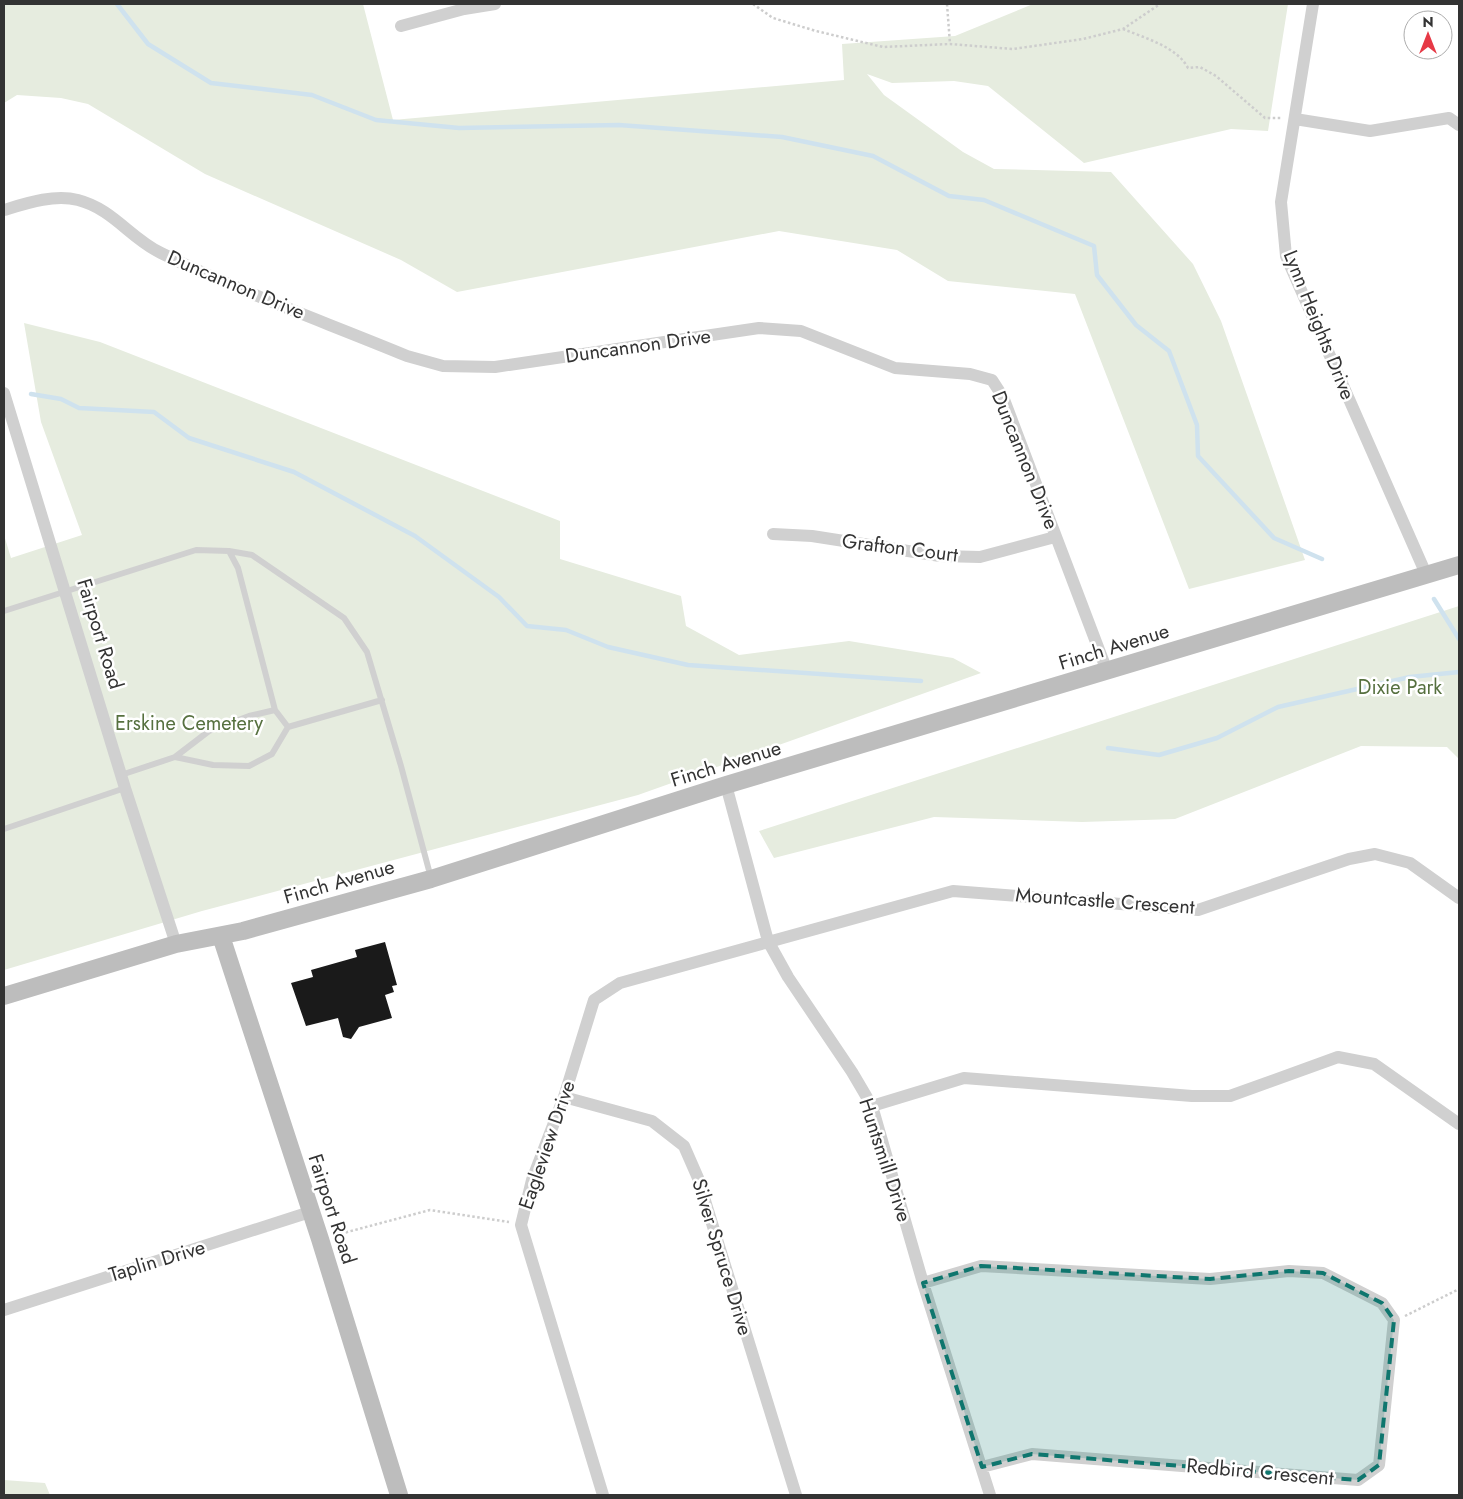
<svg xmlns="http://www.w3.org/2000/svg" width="1463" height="1499" font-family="Jost,sans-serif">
  <rect width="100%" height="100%" fill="#fff"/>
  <path fill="#e6ecdf" d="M4,4H363L393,120L844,80L842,44L955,36L1033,4H1288L1268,131L1231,129L1084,163L988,86L954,81L892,83L867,74L884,95L963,152L994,169L1111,172L1193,264L1221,321L1305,560L1189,589L1075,294L948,281L897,250L779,231L457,292L401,260L205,174L88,104L61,98L17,95L4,103Z
    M24,323L100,342L560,521V559L681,596L686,626L739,655L849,641L953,658L981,673L638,795L202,911L4,970V535L11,558L82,535L41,422Z
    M1459,606V759L1447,747L1361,746L1175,819L1082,822L934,817L774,858L759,831Z
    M4,1480L45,1483L50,1495H4Z"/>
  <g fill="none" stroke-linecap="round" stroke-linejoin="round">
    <path stroke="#cfe2ee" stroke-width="4.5" d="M117,4L148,44L211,83L312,95L376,120L459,128L619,125L782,137L873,156L949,196L984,200L1094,246L1097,275L1136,325L1169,351L1197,425L1198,456L1274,538L1322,559
      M31,394L61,399L79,408L154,412L189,438L294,472L415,536L499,597L527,626L566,630L608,647L688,665L921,681
      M1434,599L1459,639
      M1108,748L1159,755L1217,738L1278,707L1410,677L1459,672"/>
  </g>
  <path fill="#1a1a1a" d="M385,942L397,985L392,986L394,992L385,995L392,1018L359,1027L351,1039L343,1037L338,1018L306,1026L291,983L313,977L311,970L357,957L355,950Z"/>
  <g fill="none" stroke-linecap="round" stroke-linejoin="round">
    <path stroke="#cdcdcd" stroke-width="2.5" stroke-dasharray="2.5 2.5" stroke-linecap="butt" d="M753,4L773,18L816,31L883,47L950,44L1013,49L1083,39L1123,29L1160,4
      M947,4L950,44
      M1123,29C1145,38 1177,47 1188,68L1200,67L1216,76L1265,118H1281
      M336,1235L430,1210L509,1222
      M1405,1316L1459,1289"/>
    <path stroke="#d0d0d0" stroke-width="6" d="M229,551L252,555L344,618L367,652L401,766L431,878
      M4,611L196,550L229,551L238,568L275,710L249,716L209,731L175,757
      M275,710L288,727
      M121,775L175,757L213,765L249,766L272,754L288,727L382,700
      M4,829L125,788"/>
    <path stroke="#d0d0d0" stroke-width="12" d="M1313,4L1281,202L1286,256L1426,574
      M401,26L464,9L495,4
      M1295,119L1370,131L1449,118L1459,125
      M4,210C27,203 54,194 78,200C113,209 130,238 161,253C240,292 325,322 407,356L443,366L495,367L759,328L801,331L895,368L970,374L992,380L1003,397L1107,671
      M4,393L125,788L176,944
      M773,534L812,536L940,556L980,557L1055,537
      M726,785L768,941L788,977L852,1072L872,1106L923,1283L990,1495
      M564,1097L652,1121L684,1146L698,1178L796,1495
      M872,1106L964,1078L1192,1096H1230L1338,1057L1374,1064L1459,1124
      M923,1283L981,1266L1210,1279L1289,1271L1323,1273L1382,1303L1394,1320L1379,1465L1358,1480L1032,1454L982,1467
      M4,1310L310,1212
      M603,1495L521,1225L532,1180L564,1097L594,1000L620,983L953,891L1198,910L1349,859L1375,854L1410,863L1459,898"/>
    <path stroke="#bdbdbd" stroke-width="18" d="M221,936L320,1239L399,1495
      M4,996L176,944L243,931L431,879L726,785L1459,565"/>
  </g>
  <path fill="#0f766e" fill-opacity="0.2" stroke="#0f766e" stroke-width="4" stroke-dasharray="10 6" stroke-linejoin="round" d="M981,1266L1210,1279L1289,1271L1323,1273L1382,1303L1394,1320L1379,1465L1358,1480L1032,1454L982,1467L923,1283Z"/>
  <g text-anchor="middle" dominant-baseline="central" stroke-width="5" stroke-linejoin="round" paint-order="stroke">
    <g font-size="20" fill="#333" stroke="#fff">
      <text transform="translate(236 285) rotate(23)">Duncannon Drive</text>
      <text transform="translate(1319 325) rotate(68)">Lynn Heights Drive</text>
      <text transform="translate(638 346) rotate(-8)">Duncannon Drive</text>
      <text transform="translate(1025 460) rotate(68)">Duncannon Drive</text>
      <text transform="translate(900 548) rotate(7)">Grafton Court</text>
      <text transform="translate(100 634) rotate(73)">Fairport Road</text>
      <text transform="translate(1114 647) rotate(-17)">Finch Avenue</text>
      <text transform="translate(726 764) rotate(-17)">Finch Avenue</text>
      <text transform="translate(339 882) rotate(-16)">Finch Avenue</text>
      <text transform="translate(1105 901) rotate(4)">Mountcastle Crescent</text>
      <text transform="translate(547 1145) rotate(-71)">Eagleview Drive</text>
      <text transform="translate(885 1160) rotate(72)">Huntsmill Drive</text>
      <text transform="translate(332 1209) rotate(72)">Fairport Road</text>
      <text transform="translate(722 1257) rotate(73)">Silver Spruce Drive</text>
      <text transform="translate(157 1261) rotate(-17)">Taplin Drive</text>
      <text transform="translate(1260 1472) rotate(5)">Redbird Crescent</text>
    </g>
    <g font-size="20" fill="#56703f" stroke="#fff">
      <text x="1400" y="687">Dixie Park</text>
      <text x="189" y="723">Erskine Cemetery</text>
    </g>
  </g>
  <rect width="1463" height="1499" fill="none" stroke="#333333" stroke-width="10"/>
  <g transform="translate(1428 35)"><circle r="24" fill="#ffffff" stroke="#adadad"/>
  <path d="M0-4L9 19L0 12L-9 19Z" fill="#e63946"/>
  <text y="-8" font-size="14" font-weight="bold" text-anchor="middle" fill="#333333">N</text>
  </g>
</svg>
